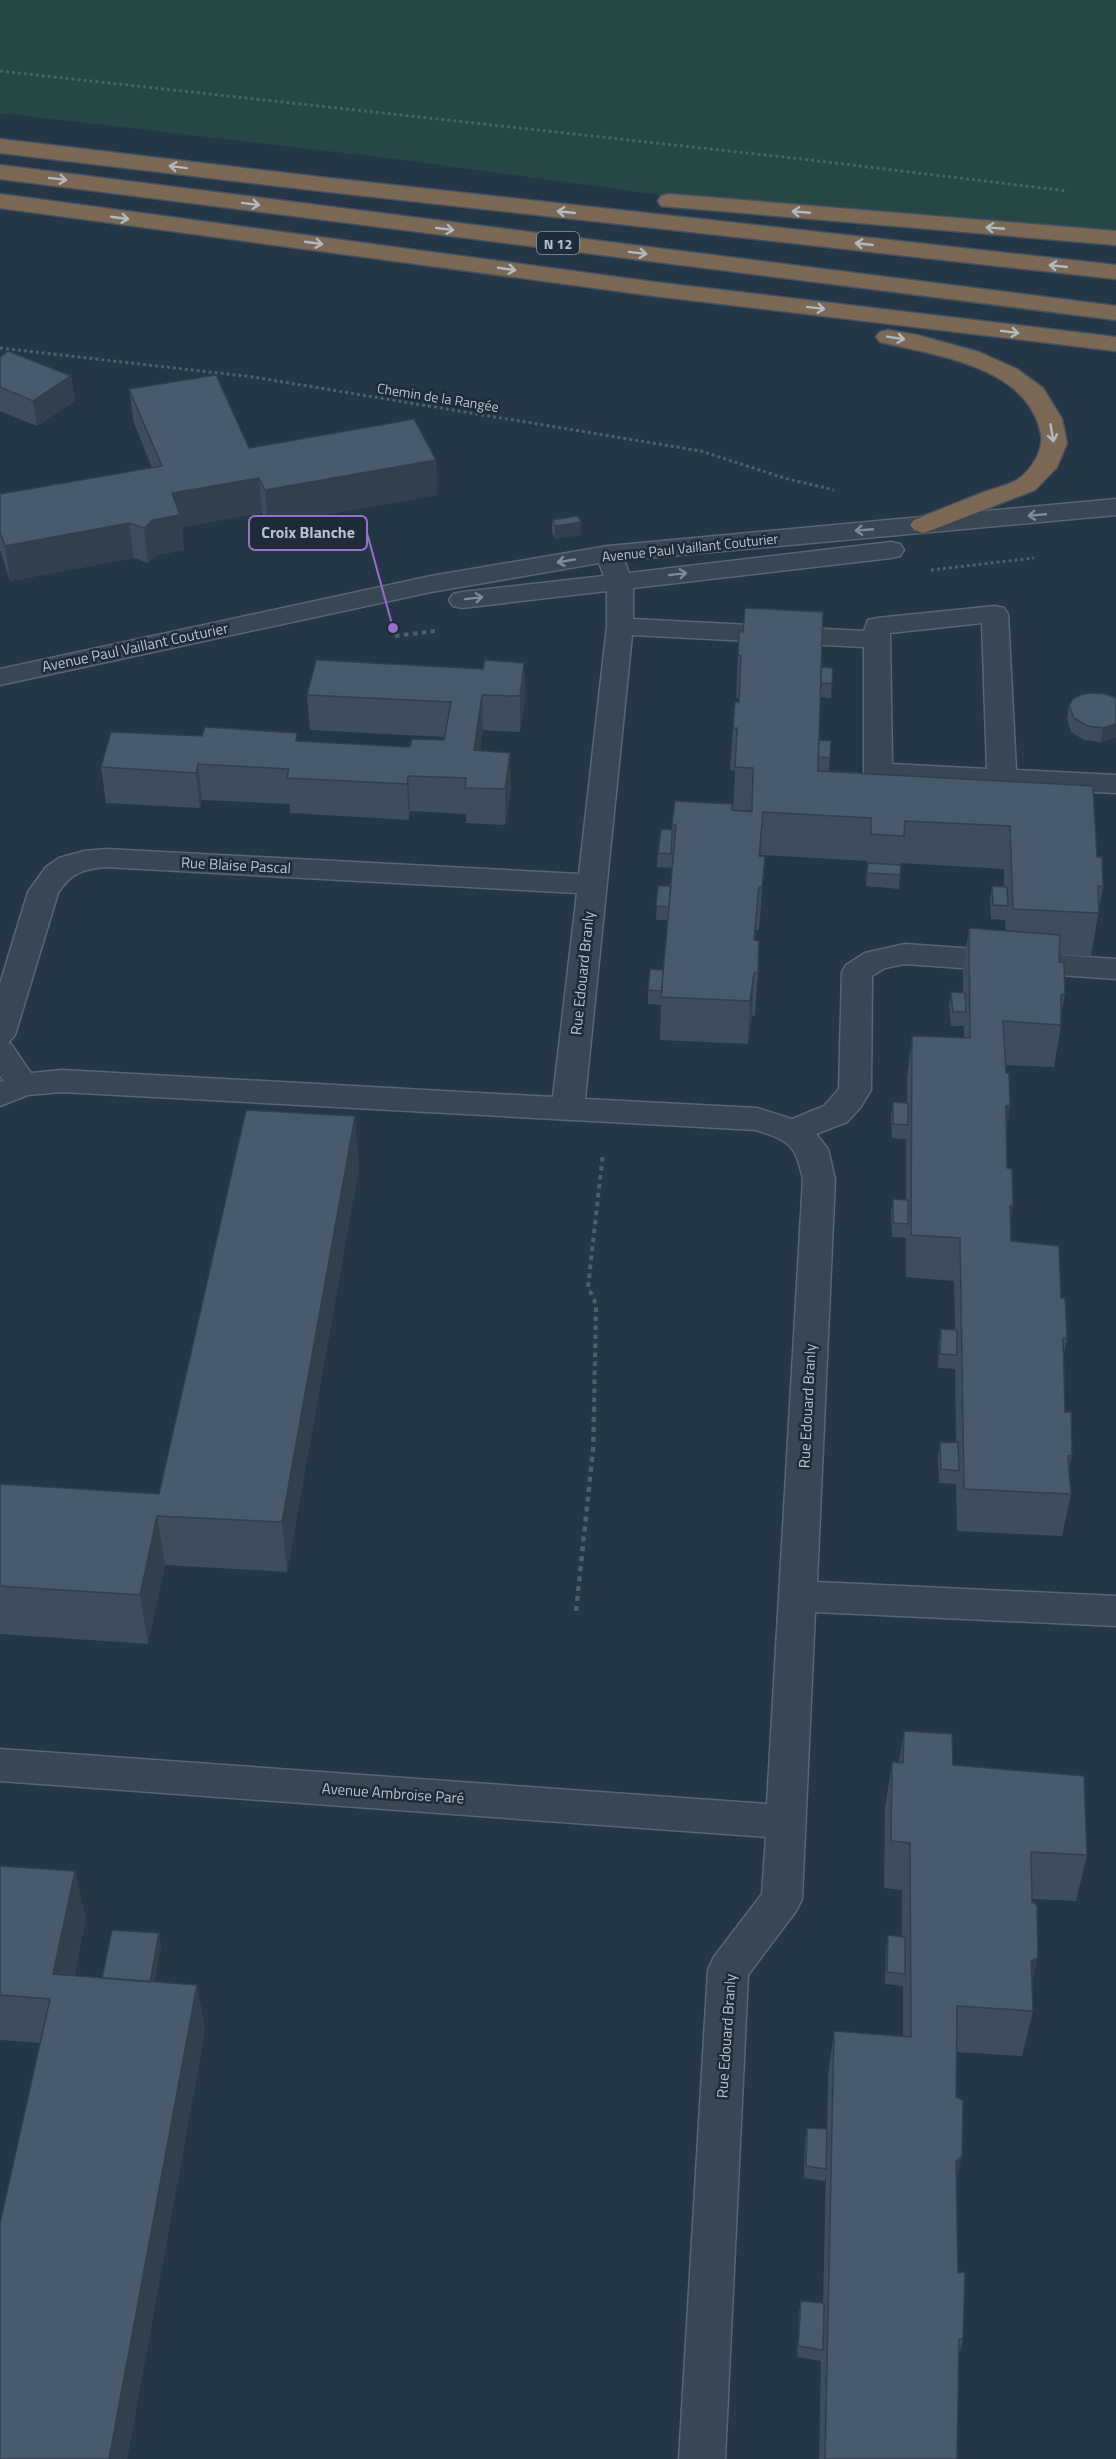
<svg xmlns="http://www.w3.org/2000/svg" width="1116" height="2459" font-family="'Titillium Web',sans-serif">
  <rect width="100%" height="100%" fill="#253646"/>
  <path fill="#274646" d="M0,0H1116V238L763,209L395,159L0,113Z"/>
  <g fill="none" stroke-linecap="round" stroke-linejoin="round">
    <defs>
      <path id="minor" d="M1116,499V515L624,560L629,573L891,542L900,544L904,550L900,556L891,558L633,588V619L864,631L868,620L877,618L995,606L1004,608L1008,614L1016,770L1116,775V793L878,781L868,778L864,772V647L632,635L585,1099L757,1108L792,1119L824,1106L839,1089L842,972L846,965L865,953L905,944L1116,959V979L905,964L885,968L872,976L871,1090L860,1108L847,1122L816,1134L828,1149L835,1179L817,1582L1116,1596V1626L815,1612L802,1899L796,1911L748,1975L725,2459H679L708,1970L714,1957L762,1894L766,1837L0,1781V1749L767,1804L803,1179C795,1144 790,1141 756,1130L62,1092L28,1095L0,1106V1082L4,1081L0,1076V984L28,892L46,867L59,858L84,851L106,849L579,874L607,626V591L462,608L453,606L449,600L453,594L462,592L604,576L599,563L431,592L0,685V669L431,576L608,546ZM982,623L987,769L892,764L890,633ZM106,867L577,893L553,1097L62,1070L31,1073L11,1044L8,1043L15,1035L58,893C71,873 83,869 106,867Z"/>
      <path id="highway" d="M0,139L320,177L1116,265V279L320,191L0,153Z
        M0,165L1116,306V320L0,179Z
        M0,194L654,282L1116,337V351L654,296L0,208Z
        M669,194L1116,231V245L661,206L658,201L661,196Z
        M888,330L917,335L979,352L1017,369L1043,388L1062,419L1067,443L1057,467L1035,490L932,530L923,533L914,530L910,525L914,520C938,510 962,501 987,491C996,488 1008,485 1017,480C1031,471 1044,450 1041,434C1027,365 936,356 880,342L876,337L880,332Z"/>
    </defs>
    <use href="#minor" stroke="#586572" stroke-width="3"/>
    <use href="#highway" stroke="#44525f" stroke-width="3"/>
    <path stroke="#476465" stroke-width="3" stroke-dasharray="3 3" stroke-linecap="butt" d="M0,71L802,159L1067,191
      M0,348L253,377L701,451L784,478L834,490
      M931,570L1034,558"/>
    <path stroke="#476465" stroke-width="4" stroke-dasharray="4.5 4.5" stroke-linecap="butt" d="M395,636L435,631
      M594,1411L596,1304L588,1287L603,1153"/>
    <path stroke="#476465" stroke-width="4.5" stroke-dasharray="5 5" stroke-linecap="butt" d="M576,1611L593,1450L594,1410"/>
    <use href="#minor" fill="#394755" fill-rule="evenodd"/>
    <use href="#highway" fill="#7b6956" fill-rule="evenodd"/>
  </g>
  <path fill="#3e4d5d" d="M0,357L71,376L75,401L37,426L0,411Z
    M129,389L249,448L436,460L437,495L268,525L262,513L182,527L184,550L157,555L148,563L134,558L10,581L0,550V494L152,468L134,423Z
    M552,520L581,522V535L555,539L552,533Z
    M739,631L821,667L832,684L831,698L820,697L819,740L831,741L829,771L1093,786L1097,857L1103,887L1091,956L1059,955V962L1065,994L1061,1015V1025L1054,1067L1005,1065L1010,1105L1007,1127V1168L1013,1205L1010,1223L1011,1241L1061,1298L1067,1338L1064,1354L1065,1412L1072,1455L1069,1469L1071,1494L1062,1536L957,1531L956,1484L939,1483L938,1456L940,1443L956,1442L955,1369L938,1368L939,1343L941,1329L955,1330L954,1281L906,1277V1238L892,1237L891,1213L893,1199L906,1200V1139L892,1138L891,1115L893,1102L907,1103V1078L912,1036L964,1038V1026H951L949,1006L951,992L963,993V971L969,928L1006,931L1005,920L991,919L990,900L992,886L1004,887V869L901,863L899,889L866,886L867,861L761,855L760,856L765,857L759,930H756L755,941L758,972L755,1015L752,1016L748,1044L660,1040L661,1005L648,1004V990L663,970L668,920H656L658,886H671L672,868L657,867L658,853L672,830V824L732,810L751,811V810H733L735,771L730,770L733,728L739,702V698H736Z
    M524,663L525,698L520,732L483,730L480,751L511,788L505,825L466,823V814L410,811L409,820L290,813V804L202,800L200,808L106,803L101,767L298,741L410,747L444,740V737L310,730L307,695Z
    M1116,698V737L1101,742L1084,740L1071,732L1067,719L1069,705Z
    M359,1167L287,1572L165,1565L148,1644L0,1634V1484L159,1494Z
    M904,1731L953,1765L1087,1855L1076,1901L1032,1899V1983L1033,2011L1022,2056L956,2052V2097L962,2156L956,2183L958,2273L963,2339L959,2356L957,2459H819L821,2357V2361L797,2357L799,2312L801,2301L823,2303L826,2175L825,2181L804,2178L805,2140L807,2128L827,2129L828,2076L834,2031L903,2037V1986L885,1984L886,1947L888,1935L902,1937V1890L884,1888L885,1809L892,1762H899Z
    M0,1866L86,1918L74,1976L102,1978L159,1933L161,1946L154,1982L197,1985L205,2031L127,2459H0L40,2043L0,2040Z"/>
  <path fill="#323f4c" d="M71,376L75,401L37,426L33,401Z
    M436,460L437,495L268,525L265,490Z
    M259,478L262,513L182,527L184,550L157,555L148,563L144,528L153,520L172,493Z
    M581,522V535L555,539V526Z
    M129,523L134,558L10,581L5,546Z
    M524,663L525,698L520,732V696Z
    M482,695L483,730L475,786L474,750Z
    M1116,724V737L1101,742L1103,728Z
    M510,753L511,788L505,825V789Z
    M198,764L202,800L200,808L196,773Z
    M408,776L410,811L409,820L407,784Z
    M763,812L761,855L756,899L759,856Z
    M765,857L762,900L759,930L762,887Z
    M759,887L756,930L751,983L754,940Z
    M754,973L752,1016L748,1044L750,1001Z
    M1010,1105L1004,1148L1006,1106Z
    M355,1116L359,1167L287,1572L282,1522Z
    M1013,1205L1007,1247L1010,1206Z
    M157,1516L165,1565L148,1644L140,1595Z
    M75,1871L86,1918L64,2019L53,1974Z
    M159,1933L161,1946L152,1995L150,1982Z
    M1038,1958L1027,2004L1031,1961Z
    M197,1985L205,2031L127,2459H109Z
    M962,2156L952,2200L956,2161Z"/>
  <path fill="#485a6c" stroke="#323f4c" stroke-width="1.5" d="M8,351L71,376L33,401L0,387V357Z
    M216,375L249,448L414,419L436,460L265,490L259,478L172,493L180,515L153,520L144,528L129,523L5,546L0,532V494L162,466L129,389Z
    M578,516L581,522L555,526L552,520Z
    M745,608L823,612L818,771L1093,786L1097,857H1102L1103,887L1098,886L1099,913L1013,909L1010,826L905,821L904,836L871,834V818L763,812L759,856L765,857L762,887H759L754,940L759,941L758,972L754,973L750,1001L661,997L676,825L672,824L675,801L732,804V810L752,812L753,768L735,767L737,728H733L735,702H739L741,656L738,655L739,631L743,632Z
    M316,660L483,669L485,660L524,663L520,696L482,695L474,750L510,753L505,789L465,788L466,778L408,776L407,784L287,778L289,769L198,764L196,773L101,767L111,732L202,736L205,727L297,733L296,741L410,747L412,739L444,740L451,702L307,695Z
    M821,667L833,668L832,684L821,683Z
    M1090,693L1106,694L1116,698V724L1103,728L1087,726L1074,718L1069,705L1073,699L1080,695Z
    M819,740L831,741L830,758L818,757Z
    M661,829L672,830L671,854L658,853Z
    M868,863L901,865L900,875L867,873Z
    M658,886H671L669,907L656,906Z
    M992,886L1007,887L1008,906L993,905Z
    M969,928L1060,935L1059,962L1064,963L1065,994L1061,995V1025L1003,1021L1006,1073H1009L1010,1105L1006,1106L1007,1168L1012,1169L1013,1205L1010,1206L1011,1241L1059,1246L1061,1298H1065L1067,1338H1063L1065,1412H1071L1072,1455L1068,1456L1071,1494L964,1489L960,1238L911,1235L912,1036L970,1038Z
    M650,969L663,970L662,991L648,990Z
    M951,992L965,993L966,1012H953Z
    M893,1102L908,1103V1125L893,1124Z
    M246,1110L355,1116L282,1522L157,1516L140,1595L0,1586V1484L159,1494Z
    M893,1199L908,1200V1224L893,1223Z
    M941,1329L957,1330V1355L940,1354Z
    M958,1442L959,1471L941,1469L940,1443Z
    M904,1731L952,1734L953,1765L1084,1776L1087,1855L1031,1852L1032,1902L1037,1905L1038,1958L1031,1961L1033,2011L957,2006L956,2097L963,2100L962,2156L956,2161L958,2273L965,2272L963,2339H959L957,2459H825L834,2031L911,2037L910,1843L891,1841L892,1762L903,1763Z
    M0,1866L75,1871L53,1974L197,1985L109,2459H0V2223L50,1999L0,1995Z
    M112,1930L159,1933L150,1982L102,1978Z
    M888,1935L905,1937V1974L887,1972Z
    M807,2128L827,2129L826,2169L806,2166Z
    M801,2301L824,2303L823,2350L798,2346Z"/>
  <defs><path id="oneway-shaft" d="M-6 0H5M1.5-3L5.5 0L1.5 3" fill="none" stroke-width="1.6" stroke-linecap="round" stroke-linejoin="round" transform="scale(1.5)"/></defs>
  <g stroke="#b1b9c2">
    <use href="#oneway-shaft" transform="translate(178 167) rotate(-173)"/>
    <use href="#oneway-shaft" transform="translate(58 179) rotate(7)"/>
    <use href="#oneway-shaft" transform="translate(251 204) rotate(7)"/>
    <use href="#oneway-shaft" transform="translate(566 212) rotate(-174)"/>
    <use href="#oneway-shaft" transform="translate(801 212) rotate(-175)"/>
    <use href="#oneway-shaft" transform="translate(120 218) rotate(8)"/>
    <use href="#oneway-shaft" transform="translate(995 228) rotate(-175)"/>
    <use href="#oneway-shaft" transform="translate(445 229) rotate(7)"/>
    <use href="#oneway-shaft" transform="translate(314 243) rotate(8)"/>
    <use href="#oneway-shaft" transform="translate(864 244) rotate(-174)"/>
    <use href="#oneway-shaft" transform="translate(638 253) rotate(7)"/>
    <use href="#oneway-shaft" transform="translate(1058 266) rotate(-174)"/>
    <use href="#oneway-shaft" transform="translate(507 269) rotate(8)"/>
    <use href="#oneway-shaft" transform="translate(816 308) rotate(7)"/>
    <use href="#oneway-shaft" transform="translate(1010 332) rotate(7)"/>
    <use href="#oneway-shaft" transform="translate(896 338) rotate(9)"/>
    <use href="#oneway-shaft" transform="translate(1052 433) rotate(80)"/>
  </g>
  <g stroke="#7e8b98">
    <use href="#oneway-shaft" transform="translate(1037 515) rotate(175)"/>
    <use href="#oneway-shaft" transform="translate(864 530) rotate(175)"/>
    <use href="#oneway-shaft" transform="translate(566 561) rotate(170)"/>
    <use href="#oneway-shaft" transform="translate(678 574) rotate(-7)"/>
    <use href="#oneway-shaft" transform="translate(474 598) rotate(-7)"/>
  </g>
  <g text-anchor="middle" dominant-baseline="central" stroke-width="5" stroke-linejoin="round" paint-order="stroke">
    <rect fill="#1e2c3a" stroke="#8995a2" stroke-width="1.5" x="537" y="232" width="42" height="22" rx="4.5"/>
    <g font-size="14" font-weight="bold" fill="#b7c2ce">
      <text x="558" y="243">N 12</text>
    </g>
    <g font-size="14" fill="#b7c2ce" stroke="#1e2c3a">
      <text transform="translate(438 397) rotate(9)">Chemin de la Rangée</text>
      <text transform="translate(690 547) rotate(-6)">Avenue Paul Vaillant Couturier</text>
    </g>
    <g font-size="15" fill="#b7c2ce" stroke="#1e2c3a">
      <text transform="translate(135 647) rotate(-12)">Avenue Paul Vaillant Couturier</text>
      <text transform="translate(236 865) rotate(3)">Rue Blaise Pascal</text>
      <text transform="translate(582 973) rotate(-84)">Rue Edouard Branly</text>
      <text transform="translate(807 1406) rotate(-87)">Rue Edouard Branly</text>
      <text transform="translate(393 1793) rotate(4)">Avenue Ambroise Paré</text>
      <text transform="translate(726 2036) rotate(-86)">Rue Edouard Branly</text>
    </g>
  </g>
  <path fill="none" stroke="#9670c6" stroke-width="2" d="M393 628L367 533"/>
  <circle fill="#9670c6" stroke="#1e2c3a" stroke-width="2" cx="393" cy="628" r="6"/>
  <rect fill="#1e2c3a" stroke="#9670c6" stroke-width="2" x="249" y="516" width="118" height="34" rx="6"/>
  <g font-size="16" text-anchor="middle" font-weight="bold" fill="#b7c2ce">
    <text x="308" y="538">Croix Blanche</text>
  </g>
</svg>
